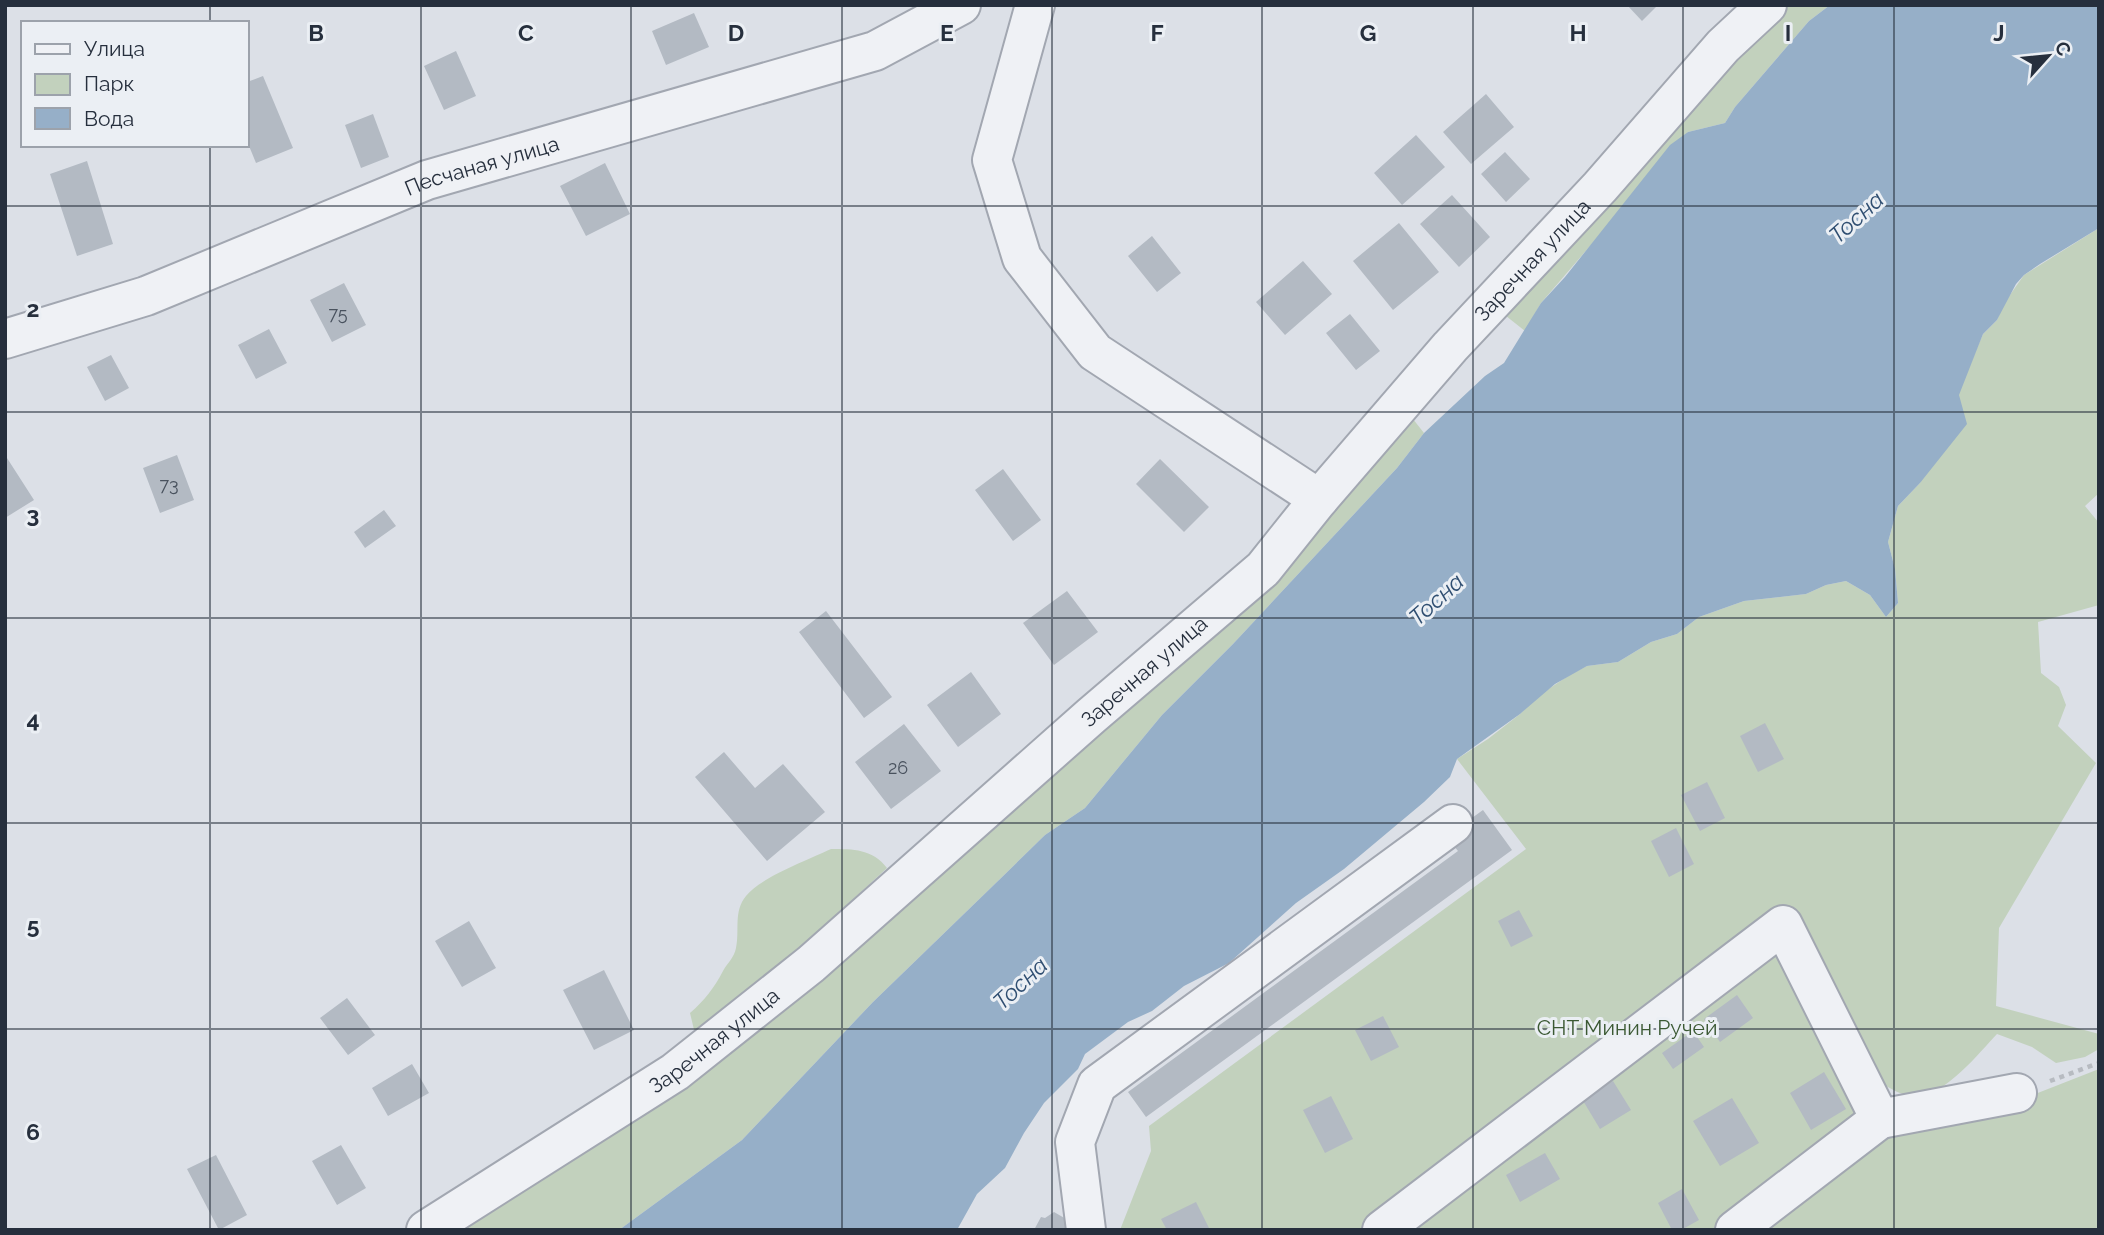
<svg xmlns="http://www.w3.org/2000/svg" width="2104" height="1235" font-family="Raleway,sans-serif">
  <rect width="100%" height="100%" fill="#dce0e7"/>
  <path fill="#c2d1bd" d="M1782,5H1830L1809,21L1735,107L1725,123L1688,132L1541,303L1525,331L1501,312Z
    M2099,228V493L2085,506L2099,523V605L2038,622L2041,673L2059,687L2066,705L2058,726L2096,763L1999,928L1996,1006L2099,1034V1049L2085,1057L2056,1063L2032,1047L1997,1034C1979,1053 1944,1097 1916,1096C1902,1096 1891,1089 1880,1082L1899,1129L1999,1108L2099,1069V1230H1120L1151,1151L1149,1126L1526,849L1457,759L1488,739L1520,714L1538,696L1571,674L1587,666L1618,662L1651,642L1677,634L1699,617L1744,601L1806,594L1826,585L1846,581L1870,595L1886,617L1898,603L1895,569L1888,542L1898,506L1920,483L1983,334L1997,320L2005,302L2024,275Z
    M1409,414L1424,433L1397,468L1233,644L1162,715L1085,808L1045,835L999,880L873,1002L742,1140L619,1230H457L620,1121Z
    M831,849C853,849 873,849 887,868L768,978L696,1038L690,1013C705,1000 714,988 723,971C728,962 734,958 736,948C740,930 733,912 746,896C761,877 808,860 831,849Z"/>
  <path fill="#96afc8" d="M1830,5H2099V228L2040,264L2024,275L2016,284L1997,320L1983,334L1959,395L1967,424L1920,483L1898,506L1888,542L1895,569L1898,603L1886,617L1870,595L1846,581L1826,585L1806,594L1744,601L1699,617L1677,634L1651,642L1618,662L1587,666L1555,684L1520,714L1457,759L1450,777L1424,802L1344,869L1296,903L1229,963L1184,986L1152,1011L1128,1022L1085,1054L1078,1069L1044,1103L1024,1133L1005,1168L977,1194L957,1230H619L742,1140L873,1002L999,880L1045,835L1085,808L1162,715L1233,644L1397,468L1424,433L1485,376L1504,363L1541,303L1565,277L1670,145L1688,132L1725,123L1735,107L1809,21Z"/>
  <path fill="#b3bac3" d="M1627,5H1658L1642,21Z
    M694,13L709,47L666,65L652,31Z
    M456,51L476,96L444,110L424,66Z
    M263,76L293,148L256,163L247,141V82Z
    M1486,94L1514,127L1471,164L1443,132Z
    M373,114L389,157L361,168L345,125Z
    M1416,135L1445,167L1402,205L1374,173Z
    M1505,152L1530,179L1506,202L1481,174Z
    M87,161L113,244L77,256L50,174Z
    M605,163L630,214L586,236L560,186Z
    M1452,195L1490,237L1459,267L1420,224Z
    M1399,223L1439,272L1393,310L1353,261Z
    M1152,236L1181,273L1157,292L1128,256Z
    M1303,261L1332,294L1285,335L1256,302Z
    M344,283L366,325L332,342L310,300Z
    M1350,314L1380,351L1356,370L1326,333Z
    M269,329L287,363L256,379L238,345Z
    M111,355L129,388L105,401L87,367Z
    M177,455L194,500L160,513L143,468Z
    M7,458L34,500L5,518V460Z
    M1160,459L1209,507L1184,532L1136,484Z
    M1003,469L1041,520L1013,541L975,490Z
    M384,510L396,526L365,548L354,532Z
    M1067,591L1098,632L1054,665L1023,623Z
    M826,611L892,697L864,718L799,632Z
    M971,672L1001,714L958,747L927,705Z
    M1765,723L1784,759L1758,772L1740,736Z
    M904,724L941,771L891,809L855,762Z
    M724,752L755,788L783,764L825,812L767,861L695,777Z
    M1707,782L1725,818L1700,831L1681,795Z
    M1483,810L1512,850L1146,1117L1128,1092L1458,851L1453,845L1471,832L1465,823Z
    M1676,828L1694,864L1669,877L1651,841Z
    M1519,910L1533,936L1511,947L1498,921Z
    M469,921L496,968L462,987L435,941Z
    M604,970L634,1030L594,1050L563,990Z
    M1737,995L1753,1018L1720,1042L1704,1019Z
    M347,998L375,1035L348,1055L320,1018Z
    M1383,1016L1399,1047L1371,1061L1355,1030Z
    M1693,1031L1704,1047L1673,1069L1662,1053Z
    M412,1064L429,1093L388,1116L372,1088Z
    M1824,1072L1846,1109L1811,1130L1790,1093Z
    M1613,1081L1631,1110L1600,1129L1582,1099Z
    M1331,1096L1353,1139L1325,1153L1303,1110Z
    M1732,1098L1759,1143L1720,1166L1693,1121Z
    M341,1145L366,1188L337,1205L312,1161Z
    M1545,1153L1560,1179L1520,1202L1506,1175Z
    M216,1155L247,1215L219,1230L187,1169Z
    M1682,1189L1699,1220L1681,1230H1672L1658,1203Z
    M1196,1202L1210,1230H1167L1161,1219Z
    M1054,1212L1073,1223L1072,1230H1034L1041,1217L1045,1218Z"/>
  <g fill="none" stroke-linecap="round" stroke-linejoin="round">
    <defs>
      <g id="minor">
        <path d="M1035,5L992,160L1022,258L1095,352L1319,499"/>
        <path id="s1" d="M5,339L146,296L427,180L875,51L961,5"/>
        <path id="s2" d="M426,1230L675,1072L811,964L1091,716L1263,569L1319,499L1450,347L1600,187L1723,46L1767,5"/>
        <path d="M1086,1230L1075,1142L1097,1085L1453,824"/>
        <path d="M1382,1230L1783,925L1880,1119L2017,1093"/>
        <path d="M1735,1230L1880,1119"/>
      </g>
    </defs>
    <use href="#minor" stroke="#a2a7b1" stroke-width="42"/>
    <path stroke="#b7bbc1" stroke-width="4.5" stroke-dasharray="5 5" stroke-linecap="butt" d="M2050,1081L2099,1063"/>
    <use href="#minor" stroke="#eff1f5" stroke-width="38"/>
  </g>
  <path fill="none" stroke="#262f3d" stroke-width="2" stroke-opacity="0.55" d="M210,5V23M421,5V1230M631,5V1230M842,5V1230M1052,5V1230M1262,5V1230M1473,5V1230M1683,5V1230M1894,5V1230M210,145V1230M5,206H2099M5,412H2099M5,618H2099M5,823H2099M5,1029H2099"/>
  <g text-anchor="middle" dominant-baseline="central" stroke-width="6" stroke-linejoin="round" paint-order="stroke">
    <g font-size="18" fill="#49525e">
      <text x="338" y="313">75</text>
      <text x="169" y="484">73</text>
      <text x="898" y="767">26</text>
    </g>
    <g font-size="21" fill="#262f3d" stroke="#ebeff4">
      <text stroke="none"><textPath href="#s1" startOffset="508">Песчаная улица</textPath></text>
      <text stroke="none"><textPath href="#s2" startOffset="1479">Заречная улица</textPath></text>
      <text stroke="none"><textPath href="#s2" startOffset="912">Заречная улица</textPath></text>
      <text stroke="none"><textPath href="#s2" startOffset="345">Заречная улица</textPath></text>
    </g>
    <g font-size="21" fill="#3b5933" stroke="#ebeff4">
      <text x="1627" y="1027">СНТ Минин Ручей</text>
    </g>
    <g font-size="23" font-style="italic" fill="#2f4e71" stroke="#ebeff4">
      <text transform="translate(1856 217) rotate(-42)">Тосна</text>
      <text transform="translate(1436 599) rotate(-42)">Тосна</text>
      <text transform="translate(1020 983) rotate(-43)">Тосна</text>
    </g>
  </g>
  <g font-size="23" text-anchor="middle" font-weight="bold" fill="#262f3d" stroke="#ebeff4" stroke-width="6" stroke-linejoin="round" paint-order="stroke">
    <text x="316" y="41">B</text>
    <text x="526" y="41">C</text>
    <text x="736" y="41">D</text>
    <text x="947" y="41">E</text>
    <text x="1157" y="41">F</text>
    <text x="1368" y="41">G</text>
    <text x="1578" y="41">H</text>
    <text x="1788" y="41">I</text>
    <text x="1999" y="41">J</text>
    <text x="33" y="317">2</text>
    <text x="33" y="523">3</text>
    <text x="33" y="728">4</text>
    <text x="33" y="934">5</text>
    <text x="33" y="1140">6</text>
  </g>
  <rect width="2104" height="1235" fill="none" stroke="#262f3d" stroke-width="14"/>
  <rect x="21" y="21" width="228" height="126" fill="#ebeff4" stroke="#9ca2ab" stroke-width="2"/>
  <rect x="35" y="44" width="35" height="10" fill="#eff1f5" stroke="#9ca2ab" stroke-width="2"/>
  <text x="84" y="56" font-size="21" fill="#262f3d">Улица</text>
  <rect x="35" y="74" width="35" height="21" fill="#c2d1bd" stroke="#9ca2ab" stroke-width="2"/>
  <text x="84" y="91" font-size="21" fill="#262f3d">Парк</text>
  <rect x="35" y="108" width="35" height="21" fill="#96afc8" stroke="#9ca2ab" stroke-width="2"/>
  <text x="84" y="126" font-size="21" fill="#262f3d">Вода</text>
  <g transform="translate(2048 56) rotate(63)" stroke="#ebeff4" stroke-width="5" paint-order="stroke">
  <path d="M0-5L12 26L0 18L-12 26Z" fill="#262f3d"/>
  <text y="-10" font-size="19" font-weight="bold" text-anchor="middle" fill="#262f3d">С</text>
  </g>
</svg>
